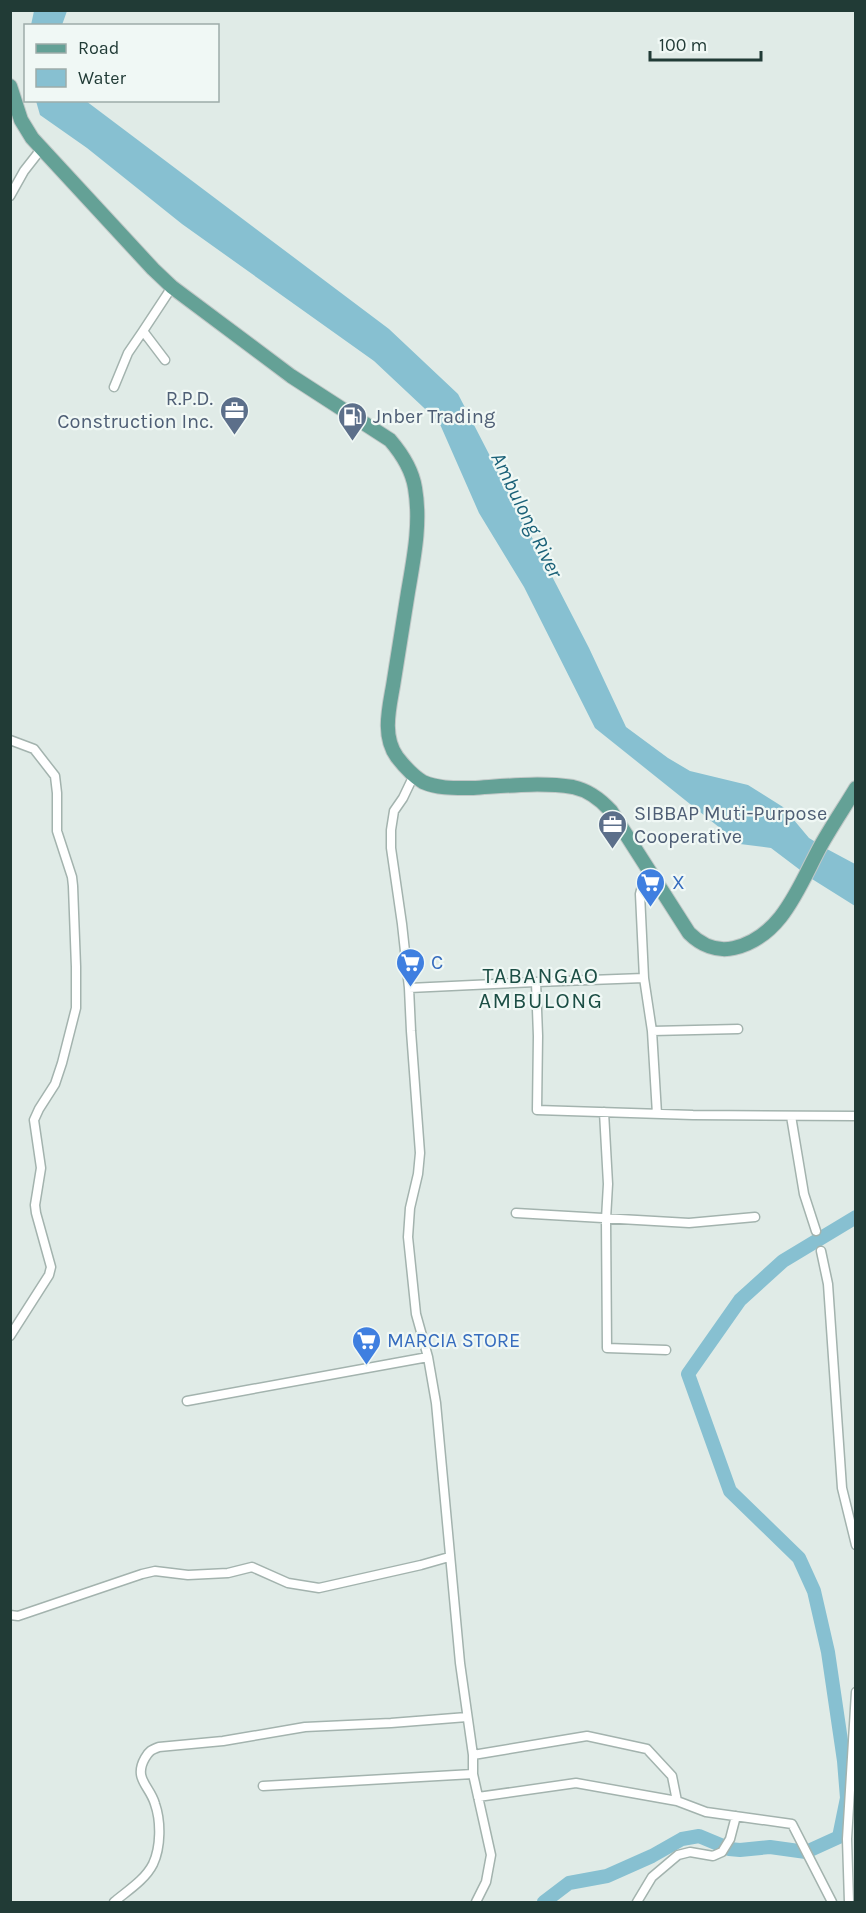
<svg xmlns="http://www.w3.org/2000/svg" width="866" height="1913" font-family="Karla,sans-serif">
  <rect width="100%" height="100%" fill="#e0ebe7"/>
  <path fill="#87c0d1" d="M34,11V10L67,11L62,25H31Z
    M36,101H86L389,329L458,394L589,648L626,727L668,758L690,771L748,785L783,807L809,838L827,849L855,864V906L812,879L771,848L740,844L595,728L524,587L479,513L439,422L374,361L182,224L87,148L40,115Z"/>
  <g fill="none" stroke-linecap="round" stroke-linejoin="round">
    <path stroke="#87c0d1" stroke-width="14" d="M729,1849L740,1850L770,1847L806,1852L839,1837L847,1798L844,1761L828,1652L814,1591L799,1558L730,1491L688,1374L740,1300L783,1261L856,1217
      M544,1902L569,1883L607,1876L652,1856L682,1839L699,1836L723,1846"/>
    <defs>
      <path id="street" d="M10,196L24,171L42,148
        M165,360L143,331L172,287
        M114,387L128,353L143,331
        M10,740L34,749L55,776L57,793V831L72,877L73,886L76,967V1008L62,1063L55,1084L39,1109L34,1120L41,1168L35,1205L36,1213L51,1267L49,1275L10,1336
        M414,775L403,798L394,811L391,830V848L402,924L409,988L411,1031L420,1153L418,1174L410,1208L408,1237L416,1314L428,1357L436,1403L460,1663L473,1755V1774L491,1855L486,1882L476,1902
        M647,867L640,894L644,978L652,1031L657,1114
        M536,982L644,978
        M409,988L536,982L538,1036L537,1110L693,1115L856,1116
        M652,1031L738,1029
        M604,1112L608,1184L606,1219L607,1348L666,1350
        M791,1116L804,1194L816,1231
        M516,1213L689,1223L755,1217
        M821,1251L828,1284L842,1488L856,1545
        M187,1401L428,1357
        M10,1615L18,1616L142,1574L155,1571L188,1575L228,1573L252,1567L288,1583L319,1588L421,1565L449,1557
        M473,1755L587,1736L647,1749L672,1776L677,1801L706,1812L792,1824L832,1902
        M263,1786L473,1774
        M478,1797L576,1783L677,1801
        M114,1902C127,1891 145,1880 153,1864C161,1847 161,1821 155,1804C150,1786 133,1779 145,1758C149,1751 151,1750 159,1747L223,1741L305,1727L391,1723L467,1717
        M637,1902L652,1877L678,1855L690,1852L713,1856L722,1852L730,1839L736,1816
        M849,1902L847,1839L856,1692"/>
      <path id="primary" d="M10,86L21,120L32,138L153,269L172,287L291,376L390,440C402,454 412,469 415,488C421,523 414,557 408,592C403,623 398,655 393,686C389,709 382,736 397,757C404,766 413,776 423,782C439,789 456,788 473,788C505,786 540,782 573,787C587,790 601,800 611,811L689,933C701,945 717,952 734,948C782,937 799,886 820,847C831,827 844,808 856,788"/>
    </defs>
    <use href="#street" stroke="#a3b3ae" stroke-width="11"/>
    <use href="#primary" stroke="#c1c8c7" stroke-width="16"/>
    <use href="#street" stroke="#fff" stroke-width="8"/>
    <use href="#primary" stroke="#64a196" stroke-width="14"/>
  </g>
  <defs>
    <symbol id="office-pin" viewBox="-11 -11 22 30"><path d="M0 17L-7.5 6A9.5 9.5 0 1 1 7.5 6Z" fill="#5c6f8a" stroke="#f0f8f5"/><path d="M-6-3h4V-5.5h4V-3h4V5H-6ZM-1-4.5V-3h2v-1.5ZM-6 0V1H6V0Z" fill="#fff"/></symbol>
    <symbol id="fuel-pin" viewBox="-11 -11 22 30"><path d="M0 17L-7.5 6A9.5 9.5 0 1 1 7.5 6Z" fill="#5c6f8a" stroke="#f0f8f5"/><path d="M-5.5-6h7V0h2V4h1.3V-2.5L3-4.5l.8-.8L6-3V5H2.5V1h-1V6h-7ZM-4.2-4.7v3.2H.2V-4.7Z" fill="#fff"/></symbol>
    <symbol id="supermarket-pin" viewBox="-11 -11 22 30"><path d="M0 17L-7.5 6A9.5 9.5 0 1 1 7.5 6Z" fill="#3f7fe0" stroke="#f0f8f5"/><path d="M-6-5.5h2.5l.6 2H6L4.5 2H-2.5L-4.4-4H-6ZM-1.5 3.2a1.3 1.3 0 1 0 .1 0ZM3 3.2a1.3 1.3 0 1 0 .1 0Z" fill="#fff"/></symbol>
  </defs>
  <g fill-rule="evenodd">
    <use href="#office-pin" x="218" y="394" width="33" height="45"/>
    <use href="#fuel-pin" x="336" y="400" width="33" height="45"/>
    <use href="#office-pin" x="596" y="808" width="33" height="45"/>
    <use href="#supermarket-pin" x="634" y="866" width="33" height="45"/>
    <use href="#supermarket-pin" x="394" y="946" width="33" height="45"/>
    <use href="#supermarket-pin" x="350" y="1324" width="33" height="45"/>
  </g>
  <g text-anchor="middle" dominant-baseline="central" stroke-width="4.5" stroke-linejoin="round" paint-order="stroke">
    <g font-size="20" fill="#4e5e75" stroke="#f0f8f5" text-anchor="start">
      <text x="213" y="398" text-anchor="end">R.P.D.<tspan x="213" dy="23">Construction Inc.</tspan></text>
      <text x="373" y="416">Jnber Trading</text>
      <text x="634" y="813">SIBBAP Muti-Purpose<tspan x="634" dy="23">Cooperative</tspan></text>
    </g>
    <g font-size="20" fill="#366cbe" stroke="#f0f8f5" text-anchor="start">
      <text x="672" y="882">X</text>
      <text x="431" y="962">C</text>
      <text x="387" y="1340">MARCIA STORE</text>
    </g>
    <g font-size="21" font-style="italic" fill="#1a6178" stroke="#f0f8f5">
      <text transform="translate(527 515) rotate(64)">Ambulong River</text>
    </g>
    <g font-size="22" letter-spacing="1.5" fill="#1c4e45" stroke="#f0f8f5">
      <text x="541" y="976">TABANGAO<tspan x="541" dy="25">AMBULONG</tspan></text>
    </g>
  </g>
  <rect width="866" height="1913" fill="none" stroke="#213b36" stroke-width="24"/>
  <rect x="24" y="24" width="195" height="78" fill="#f0f8f5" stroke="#9daca9" stroke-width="1.5"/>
  <rect x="36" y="44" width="30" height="9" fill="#64a196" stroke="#9daca9" stroke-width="1.5"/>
  <text x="78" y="54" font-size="18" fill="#213b36">Road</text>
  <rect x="36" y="69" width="30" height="18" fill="#87c0d1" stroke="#9daca9" stroke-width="1.5"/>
  <text x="78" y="84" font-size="18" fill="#213b36">Water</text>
  <path d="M650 51v9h111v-9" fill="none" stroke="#213b36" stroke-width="3"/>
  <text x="659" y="51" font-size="18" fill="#213b36" stroke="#f0f8f5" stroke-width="4.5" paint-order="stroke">100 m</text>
</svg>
